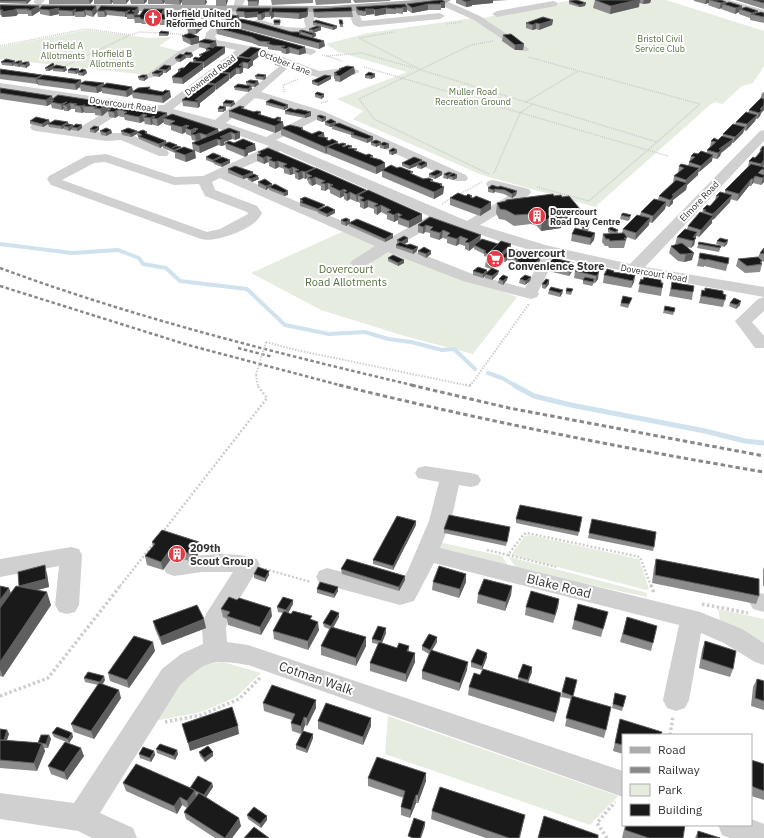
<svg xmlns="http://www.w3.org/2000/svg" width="764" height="838" font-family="'IBM Plex Sans',sans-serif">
  <rect width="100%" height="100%" fill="#fff"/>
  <path fill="#e6ecdf" d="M572,0H666L764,31V66L753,83L742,86L722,104L716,102L711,104L595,207L482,175L353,119L363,111L337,99L407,72L338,52L326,44L368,33L480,17L488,18L487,17Z
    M87,30L148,38L172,37L159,46L183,52L148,75L0,59V47Z
    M344,231L517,297L473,354L408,337L321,310L251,273Z
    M529,535L639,559L649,589L647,590L511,555L525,536Z
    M438,542L502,556L510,568L446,553L439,547Z
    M509,557L647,593V597L517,569Z
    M718,609L764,619V642L720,621Z
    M223,662L261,673L236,697L201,712L150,722L174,683L207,664Z
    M388,716L618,796L590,825L385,754Z"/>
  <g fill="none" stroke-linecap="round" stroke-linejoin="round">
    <path stroke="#cfe2ee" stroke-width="4" d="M0,244L72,253L118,250L139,258L143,264L166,268L180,281L247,289L285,325L329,334L365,332L388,339L411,342L442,350L454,349L475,369
      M488,373L502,378L516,386"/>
    <path stroke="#cfe2ee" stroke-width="5" d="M514,385L534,396L571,405L705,431L745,441L764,443"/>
    <path stroke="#cdcdcd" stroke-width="1.5" stroke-dasharray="1 1" stroke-linecap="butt" d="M447,24L462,22
      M394,32L359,38L421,70L657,142L700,104L528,57
      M166,33L187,35
      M0,46L86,29L131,35L139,32L161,33
      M322,55L327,56L362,53L414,68
      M327,56L342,61
      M65,66L130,35
      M364,67L668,156
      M284,92L283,85L299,79
      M526,102L578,71
      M321,103L329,101
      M494,173L520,113L533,104
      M489,174L374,119L359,99L471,45L493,41
      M537,187L589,201L657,142
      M458,195L482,182
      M442,204L452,198"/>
    <path stroke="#cdcdcd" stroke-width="2" stroke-dasharray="1.5 1.5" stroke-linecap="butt" d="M266,342L296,350L470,386
      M256,375L258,386
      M470,386L529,304"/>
    <path stroke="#cdcdcd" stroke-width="2.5" stroke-dasharray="2 2" stroke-linecap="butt" d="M465,385H471
      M162,533L267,398L257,385
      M487,550L508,555L524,534L527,533L640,557L651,586
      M508,555L556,567
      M265,569L311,582
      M120,586L154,543"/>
    <path stroke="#cdcdcd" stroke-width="3.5" stroke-dasharray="2.5 2.5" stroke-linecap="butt" d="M651,585L654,593
      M702,604L748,613
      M0,696L48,678L121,585
      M165,722L201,715L239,699L261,677
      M670,735L673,716
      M607,838L597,823L615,802"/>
    <path fill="#d0d0d0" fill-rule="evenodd" d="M35,0H45L41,4L38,5L33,2Z
      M235,0H245L240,11L215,36L217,40L259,48L319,71L345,68L358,70L359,72L354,75H345L322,78L313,76L289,67L261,92L323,111L466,175L468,178L466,181H456L318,119L276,140L467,221L513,193L488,187L486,184L488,181L493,180L529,189L531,192L529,195L480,225L545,245L630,264L760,131L764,130V141L645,267L764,287V297L652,277L558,257L554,260L538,292L539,294L537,297L531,299L463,281L388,252C378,258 365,269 353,266L350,263L353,260L375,246L220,178L212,182L215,190L257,206L262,213C257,228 216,243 201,239L51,185L47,179L49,176L86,156L106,154L175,177L203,176L269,146L226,131L166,114L164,113L127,109L91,131L106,133H127L167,150L169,153L167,156H159L121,140L106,141L36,131L32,130L30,127L32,124L36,123L77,129L114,107L0,89V83L153,105H164L236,50C230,49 214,43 209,44C192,48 158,81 146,78L145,76L179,51L205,39L206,33L233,8ZM247,52L253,53L282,64L215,120L173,109ZM255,98L270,101L308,115L266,137L226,123ZM280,151L429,216L386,240L231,173ZM105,162L174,185L199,184L205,196L247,212L248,214L220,229L207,232L62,180L94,163ZM441,221L499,241L544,254L525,288L475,275L399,245Z
      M435,0H444L480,16L529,49L528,51H520L474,20L436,3Z
      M714,0H729L764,10V16L716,2Z
      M553,1L556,2L558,4L556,6L497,17L492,14L497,11Z
      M352,5L357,8L362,21L440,13L445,16L440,19L358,27L353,24L347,8Z
      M310,6L315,9L314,21L316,28C303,43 270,29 255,24L253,22L258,19L285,27L303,28L306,27L304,21L305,9Z
      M280,41L315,50L316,52L311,55L276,46L275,44L276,42Z
      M764,297V311L752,322L764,336V348H755L735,321L758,299Z
      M425,466L471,473L478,475L481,480L478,485L471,487L459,485L451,521L440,548L700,612L742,629L764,643V665L755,662L724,643L701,633L689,700L685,708L676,711L667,708L663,700L679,625L434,563L414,601L400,605L319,583L316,577L319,571L327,568L399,587L408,570L429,521L439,482L418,478L415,473L418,468Z
      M71,547L79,549L82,555L79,605L75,612L67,614L59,612L55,605L59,566L0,577V559Z
      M221,554L240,555L257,559L260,565L229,616L226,628L227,642L248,645L623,771V797L248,665C211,659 207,660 180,685L100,813L133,828L137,838H92L78,831L0,819V793L74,803L162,669L181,654L203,644L202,628L206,614L233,572H202L174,576L166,573L163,567L166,561L192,556Z
      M761,593L764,594V612L753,609L749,602L753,595Z
      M751,819L764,824V838H730L722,835L718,825H751Z"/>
    <path fill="#ababab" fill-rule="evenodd" d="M415,0H451L446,3L387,9L330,12L0,10V4L330,6Z"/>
    <path stroke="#888" stroke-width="2.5" stroke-dasharray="3.5 2.5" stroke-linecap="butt" d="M0,268C135,318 276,353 416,386
      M0,286L188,345L343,386
      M238,348L273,357"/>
    <path stroke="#888" stroke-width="3" stroke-dasharray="4.5 3" stroke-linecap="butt" d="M339,385C480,420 621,448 764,472
      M411,385L509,408L764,456"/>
    <path stroke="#cdcdcd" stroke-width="2" stroke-dasharray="1.5 1.5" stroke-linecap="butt" d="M256,375L266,342"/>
  </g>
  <path fill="#8c8c8c" d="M0,0H31L27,4L0,3Z
    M49,0H93V1L90,4H49Z
    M94,0H129L126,4H113V2L111,4H94Z
    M130,0H147V1L144,4H131Z
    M148,0H206L207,2L205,5H182V2L180,5L165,4V2L163,4H148Z
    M216,0H228L226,6H216Z
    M248,0H259L258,6H248Z
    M271,0H313V3L272,5Z
    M315,0H351V3L316,5Z
    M353,0H390V1L355,3Z
    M456,0H508L493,1V3L472,5V6L466,7L456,3Z
    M595,0H651L650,3L643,4L639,3V7L610,14L593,8Z
    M694,0H721L726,2V3L742,8L758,11L757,13H764V23L750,20V18L739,14V12L735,14L721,9L722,8L719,9L708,5L709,3L705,4L694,1Z
    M735,0H764V9Z
    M569,1L585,6L579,7L569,4Z
    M445,2V8H441V10H428L412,13L407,10V12H403V14L396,13V14H386L375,16L374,14L366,15V16H363L358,15L356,12V7L407,6V4Z
    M0,5L39,6V8L96,6L97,12L93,17L86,15L85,17H75V15L73,16H59V14L50,16L40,14V11L32,16H28V14H18L16,16L2,17L1,15H0Z
    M101,6L138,7L139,12L137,15H140L164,9L165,14H182L183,20L179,25H160L159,23V24H142L141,23H135L134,19H127V17L107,15L105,17H98L97,11Z
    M216,9V15L213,20L195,18L194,22L202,23L203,28L196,34H193L199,37V41L217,46L225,53L204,68H203V69L183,84L173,83L172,77L178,72V70L184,68L193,63V59L199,58L200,57L199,55L206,51V49L199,47V43L191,45L183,41L182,36L189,33H188L187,27L188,26H186L185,20L187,17H185V12Z
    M313,9L352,11L353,17L319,18L314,17Z
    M271,10L308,14L307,17L299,19L274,17L271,19V15L270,17H265L262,20H258L257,17L245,18L244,17H239L240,20L291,32H309V29L317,26L313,25V22L337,26V28L333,30L319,26L321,30L313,33L316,34V36L313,38L325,46L319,49L227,25L226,20L237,16L236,11Z
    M280,20V25H274V23Z
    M339,20L343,24V27H340Z
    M553,20L552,25L539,30L536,29L532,30L526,28V23Z
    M216,28L305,47L306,53L299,55L290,53L286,54L282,53L281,51L273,50L268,49V47L259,46L252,43L217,34Z
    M161,31L169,34L167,36H159V33Z
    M503,35L524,44L523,50H515L502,41Z
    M261,49L262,54L253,61V65L248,69L244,68L243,69V72L240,74H236L230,79H229V80L216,90H215V91L200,103V106L198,108L183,106L182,100L205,84V82L219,73V71L239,57V56Z
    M192,53L193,56L190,58H186L180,62L176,61L175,58L183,55Z
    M274,60L285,63L279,66L275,65Z
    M1,62L23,63L29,62L30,65L26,68L21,67V66L19,67L14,66V65L12,66L2,65Z
    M54,65V66L67,70L64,72L53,71V69L49,71H46L45,68Z
    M354,67L355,73L340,82L335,81V79H334V73L339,70V69Z
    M0,69L42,75L81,83H104V85L132,87L133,91L150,87L151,90L171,97L163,103L133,98L132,94L127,97L102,93V91L97,93L81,91L80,87L76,90L38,85V84H37L0,79Z
    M79,69V71L86,70L87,73L83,76L78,75V73L76,74L68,73V70Z
    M159,69H171L166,73H163V74L159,77L153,76L152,73L159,70Z
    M375,74V77L371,79L365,78V75Z
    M266,75V78L264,80L256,79L255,76Z
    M138,77L148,78L144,81L139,80Z
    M331,79L318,86L312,84V81Z
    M246,82L259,84L255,87L247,86Z
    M251,86L252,89L248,92L235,90L234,87Z
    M0,88L52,96L53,98L110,106L167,116L218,129L219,132H240V138L235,140L232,139L224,142L225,145L221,146L218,145L200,153L193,150L192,143L201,139L196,141L192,140L191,136L186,134V132L182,134L171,130V126L164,124V122L158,126L153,125V124L151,125L145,124L144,121L140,123L125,120L124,117H122L118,116L115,118L109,117L108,111L102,116L95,115V113H85L84,112L82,113L75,112V109H71L68,111H64V109L62,110L52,108L51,104L47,106L0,99Z
    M317,92L324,97L321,99L315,97V94Z
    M764,92V110L761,113L760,116L757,119H756L755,121L746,131L744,130L743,133L733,143H732L731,145L721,153L720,156L717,159L712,158V161L699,172H698V175L687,185L686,190L673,200V203L669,207L666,206L665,209L652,223L649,222V225L635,240L627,237L624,248H609L608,246H605L602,242L603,234H611L608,232V229L618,230V234L622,233L623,229L640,215L641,212L658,200L659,196L673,183L674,176L678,173L679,166H688L691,156L707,153V150L710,148L711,141L718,140L723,136V134L735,124L736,122L748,113L749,110L760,100L762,93Z
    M234,101L235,104L231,107L223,106V103Z
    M266,102L288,108L284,110L266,105Z
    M218,109L226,110L223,112H218Z
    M244,109L254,112H261V115L274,119L281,118V121L283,122V127L303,130L325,138L328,140L338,142V144H346V146H352V149L357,152L373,158L385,168L413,174L433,182L444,187L443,194L434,199L382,177V171L376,174L327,154V153L326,154L281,135V130L275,133L229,117V111Z
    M295,110L311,112V116L305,118L285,114V111Z
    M317,116L326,120L322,122L317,120Z
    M49,120L50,123L43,127L30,124V121Z
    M325,122L336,124L373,140L367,143L351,137V135L332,129V127H330L325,125Z
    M48,124H68L82,128L78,131L72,130V129L69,131L64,129V128L62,129L49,127Z
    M90,129L99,130L95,133L90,132Z
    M111,130L112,133L106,136L101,135L100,131Z
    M121,131H137V132H147V134L166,141L167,143L181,147V148L196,158L186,162L175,158V153L163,148V146L160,148L139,139L137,134L131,137L122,135Z
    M371,142L381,144L389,148L384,149L380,148V145L376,147L371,145Z
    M225,143L256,150L248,153V155L245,157L226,149Z
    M764,147V165L762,167H764V182L761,185L753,183L751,186H749L737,201L730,199V202L714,219L712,220V223L699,237L696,236L694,245L691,248L687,247L692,260L684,262L678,261L669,253L671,246L676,245H675L677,237L687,229L688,226L702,213L703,209L710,206L715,200L716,196L725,193V190L748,167L749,161L755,158L759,154L760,150Z
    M389,151L397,153L392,155L389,154Z
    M258,152L315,168V169L422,214V221L409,228L398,224V220L394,222L387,219V215L381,212L377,215L374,213V209L368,207L364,209L360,207V203L358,202V201L357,202L350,199L347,201L344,199V196L340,198L330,193V190L328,189L325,191L321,190V186L316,184L312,186L309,184L308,181L307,180V178L305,179L303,178L299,180L295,178V174H293L290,175L284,173V169L279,167L275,169L269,166V163L268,162L264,164L257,161V155L259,154Z
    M206,157H221L230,163L222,167L214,164V163L206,160Z
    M422,160V162L427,166L421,169L417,168V166L409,169L402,166V163Z
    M228,169L253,172V174L259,179L252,182L248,180L247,178L243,179L228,173Z
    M442,172V175L435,179L429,177V174Z
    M452,173V174L457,178L453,180L449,179V178L447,179L443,178L444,174Z
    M258,182L272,186L288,195L284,196L269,190V188L266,190L258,186Z
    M498,187L517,191L516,195L512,198L504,194L495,192L493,193L488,192V188Z
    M466,196H472V198H473L491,202V209L480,216L450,205V198Z
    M554,196L562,197L580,209L578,220L574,221L573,223L562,224L561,228L541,231L537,226L531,224L514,226L505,220L499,219L496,213L497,203L505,201L506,200Z
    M300,199L335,210V213L327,217L318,213V212L300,206Z
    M621,215H631L630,219L628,221L620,219Z
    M430,217L481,240L498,244H511V248L540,261L533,268L527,267L526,268L516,265V263L507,260L505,262L501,260L492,268L498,274L492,280L485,278V276L483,278L473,275V271L487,272L491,269L485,267L486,260L487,259V257L484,256V254L474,249V247L469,251L465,249V246L459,244L456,246L447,243V239L442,238L439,240L430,237V233L425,232L423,234L418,232V225Z
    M341,220L393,234V238L385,242L349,226V224L346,226L341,224Z
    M582,220L590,226L588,231L595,233L594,240L590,245L571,241L572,234L582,230L583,227L580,226V222Z
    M397,240L408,242L404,244L417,251L413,254L396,248V245L397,244Z
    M728,240L727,244L724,247L716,244L717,241Z
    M699,242L721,246L719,252L697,248Z
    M764,248V262L762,261V264L760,272L745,273L736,266L738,259L758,257L760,253Z
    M418,251H431V254L426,258L418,254Z
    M700,253L729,258L726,271L704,266V267L697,266Z
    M388,258L404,260V263L398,266L388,261Z
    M549,263H574L573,270L569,276L548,271Z
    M575,271H598V279L595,283H594L592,286L583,284V280L574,278Z
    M614,272L635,275L634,282L631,288L603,283L604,275Z
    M531,277L530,281L525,285L519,283L520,279Z
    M499,279L507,280L503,285L498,283Z
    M641,279L663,283L661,296L638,292Z
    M672,282L693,292L692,300L669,296Z
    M542,284H549L545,289L542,288Z
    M573,289L571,295L566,294V291Z
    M549,290H563L562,294L560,297L548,294Z
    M702,290L723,294L725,300L723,307L699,303Z
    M632,298L628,308L620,306L621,303Z
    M730,303L740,305L736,309L729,306Z
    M665,306L675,308L673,315L663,313Z
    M582,517L578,536L516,523V519Z
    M592,519L654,547L653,551L588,538Z
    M416,525L393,570L373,564V560Z
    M510,527L506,546L444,533V529Z
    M152,542L201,550L193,562L173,556L163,570L147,565L145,556L153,546Z
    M656,559L759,596L756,604L652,583L654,567Z
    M764,567V586H763V570Z
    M341,569L405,576V580L399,591L342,574Z
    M47,574L49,587L37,590L51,605L3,677L0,676V586L11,593L19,586Z
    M254,574L269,575L265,582L254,578Z
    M466,574V582L459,598L432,590L433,582Z
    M512,586L511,595L505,611L477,603L478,594Z
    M338,587V591L334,598L317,593V589Z
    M559,599L558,607L553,623L525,615L526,607Z
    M293,600V604L288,613L312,620L319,630L308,650L274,639L273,631L283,613L278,612L277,607Z
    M221,609L272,616L261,635L228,625L227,619L223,617Z
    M608,612L601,637L572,629L574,620Z
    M339,613V617L333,627L366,637V646L356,666L321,655V646L329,629L324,627L323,623Z
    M627,617L653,643L651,651L620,642Z
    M153,621L206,628L162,645L155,629Z
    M386,633L382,643L397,648L409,646V652L415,653V662L406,682L370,671V663L378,644L372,643V639Z
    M437,637V642L431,650L467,670L459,691L422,679V671L429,654L422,650V646Z
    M705,641L733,669L730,677L699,668L702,650Z
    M155,651L129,688L110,681L108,673Z
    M487,653V657L482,670L471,667V662Z
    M532,667V672L528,683L560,701L554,722L468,695L469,687L480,675L518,680V677Z
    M566,677L573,696L606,730L604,738L565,726L571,699L561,697Z
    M84,678L105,680L103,684L121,698L94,739L74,732L71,724L98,685L85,682Z
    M757,679L764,681V710L751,706L753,687Z
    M615,693L623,707L622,711L612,708Z
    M316,700V708L307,726L305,725L303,731L313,738L307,753L296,749V745L301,734L292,731L291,723L292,720L264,711L263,703Z
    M371,718V726L363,745L318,729V721Z
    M620,719L623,735V754L613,751Z
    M0,729L7,730L9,734L7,740L38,743L49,735L51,739L48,748H44L45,751L37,771L0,768Z
    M52,733H72L73,737L69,743L54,737Z
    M156,749L177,750L178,754L175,760L157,753Z
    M154,751L155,755L151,762L140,758L139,754Z
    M199,752H213V756L205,762L200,756Z
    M84,756L67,780L51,774L48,766Z
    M751,760L764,764V800L751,796Z
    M426,773V781L418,803H416L410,818L401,815V807L404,798L368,786V778Z
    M123,783L190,788L212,783L213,787L206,797L241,826L232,838H215L186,819L184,812L187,808L182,805L177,814L126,791Z
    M432,811L525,815L520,838H486L431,819Z
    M247,815L267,816V820L261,828L248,819Z
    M625,825H683V838H622Z
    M698,831L720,838H695Z"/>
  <path fill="#5f5f5f" d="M27,0H31L27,4L26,1Z
    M89,0H93L90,4Z
    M110,0H112L113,2L111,4Z
    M126,0H129L126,4Z
    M144,0H147V1L144,4Z
    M162,0H164L165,2L163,4Z
    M179,0H182V1L180,5Z
    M205,0H206L207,2L205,5Z
    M226,0H228L226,6Z
    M257,0H259V1L258,6Z
    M469,0H493V3L472,5V6L466,7V2Z
    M637,0H640L639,7L610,14L611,6Z
    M644,0H651L650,3L643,4Z
    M706,0H709V3L705,4Z
    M445,2V8H441V4L440,3Z
    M726,2V5L723,4L722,8L719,9L721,3Z
    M586,3L585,6L579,7V5Z
    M428,4V10L412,13V8Z
    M39,6L40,11L32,16L31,10Z
    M96,6L97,12L93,17L92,11Z
    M742,6V10L740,9L739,12L735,14L736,8Z
    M138,7L139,12L137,15L134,17L132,11Z
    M402,7H407V12H403V8Z
    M59,8L58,10L59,14L50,16L49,10Z
    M271,8V13L274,12V17L271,19V15L270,17L269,12Z
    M308,8V14L307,17L299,19V13Z
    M386,8V14L375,16V10Z
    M16,9L18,14L16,16L2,17L1,12Z
    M76,9L74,12L75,15L73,16L72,11Z
    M164,9L165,15L159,19V24L158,19Z
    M216,9V15L213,20V14Z
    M365,9H374V14L366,15V11Z
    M85,10L86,15L85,17L84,11Z
    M106,10L107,15L105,17L104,11Z
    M130,10L126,14L127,17H125V12Z
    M758,11L757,15L751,14L750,18L752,13Z
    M258,12L257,14V17L245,18L244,13Z
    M265,12V17L262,20L261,14Z
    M182,14L183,20L179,25V20Z
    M239,16L240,22L235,21L231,23V26L230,20Z
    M553,20L552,25L539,30L540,24Z
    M202,23L203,28L196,34V29Z
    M536,23V29L532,30L533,25Z
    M337,26V28L333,30V27Z
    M321,27V30L313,33V30Z
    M169,32V34L167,36V34Z
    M316,34V36L312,38V35Z
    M199,37V42H198L199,43L191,45L190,39Z
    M216,41L217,47L210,50V44Z
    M324,41L325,46L319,49V43Z
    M524,44L523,50H515V45Z
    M225,47V53L204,68V62Z
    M289,47L290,53L286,54V49Z
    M305,47L306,53L299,55V50Z
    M261,49L262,54L253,61V65L248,69V63L250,62L249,58Z
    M192,53L193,56L190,58V55Z
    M185,55L186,58L180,62V59Z
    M284,60L285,63L279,66V63Z
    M15,61L16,64L14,63V65L12,66V63Z
    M22,61L23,64H20L21,66L19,67L18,64Z
    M29,62L30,65L26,68L25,65Z
    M243,62V72L240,74L239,65Z
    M203,63V69L183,84L182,78Z
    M54,65L55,68H52L53,69L49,71L48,68Z
    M171,66V69L166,73V70Z
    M66,67L67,70L64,72L63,69Z
    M354,67L355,73L340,82V76Z
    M236,68V74L230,79V73Z
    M79,69V72L76,74L75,71Z
    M86,70L87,73L83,76L82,73Z
    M163,71V74L159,77L158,74Z
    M229,74V80L216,90L215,84Z
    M375,74V77L371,79V76Z
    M42,75L43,79H37L38,84H37L36,78Z
    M147,75L148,78L144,81V78Z
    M266,75V78L264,80L263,77Z
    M331,76V79L318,86V83Z
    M81,80L82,85L80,84V87L76,90L75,84Z
    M258,81L259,84L255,87L254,84Z
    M104,83L105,88L101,87L102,91L97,93L96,87Z
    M215,85V91L200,103V106L198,108L197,102L195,100Z
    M251,86L252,89L248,92V89Z
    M132,87L133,92H132V94L127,97L126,91Z
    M170,91L171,97L163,103L162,96Z
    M324,94V97L321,99V96Z
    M52,96L53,100H51V104L47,106L46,100Z
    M234,101L235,104L231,107V104Z
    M67,102L70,103L71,109L68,111L66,105H63L64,109L62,110L61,104Z
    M110,103L111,108H108V111L102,116L100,109Z
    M85,105L83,106L84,112L82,113L80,106Z
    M288,105V108L284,110V107Z
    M764,105V110L761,113L760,116L757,119L760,109Z
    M226,107V110L223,112V109Z
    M117,110L118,116L115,118L114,112Z
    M311,112V116L305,118V115Z
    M167,113L168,119L163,118L164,122L158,126L157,119Z
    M143,114L144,121L140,123L139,117Z
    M757,115L755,121L746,131L747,124Z
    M154,116V119L152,118L153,124L151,125L150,118Z
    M326,117V120L322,122V119Z
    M281,118V123L283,122L284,128H281V130L275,133V126L277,120Z
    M49,120L50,123L43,127L42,124Z
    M68,122L69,125L63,126L64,128L62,129L61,126Z
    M336,122L337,125H332V127H330V124Z
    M73,125L74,127H72V129L69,131L68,127Z
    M82,125V128L78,131L77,128Z
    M186,125V128H185L186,132L182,134V127Z
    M99,127V130L95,133L94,130Z
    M745,127L743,133L733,143L735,137Z
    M195,128V131H194V135L191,134V130Z
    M218,129L219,135L207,141L206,135Z
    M111,130L112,133L106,136V133Z
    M137,131V134L131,137L130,134Z
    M231,132L232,139L224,142L225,145L221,146L220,140V137Z
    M240,132V138L235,140V134Z
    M200,133L201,139L196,141L195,135Z
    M324,133L325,140L318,136Z
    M373,137V140L367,143V139Z
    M217,139L218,145L200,153L199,146Z
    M733,139L731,145L721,153L720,156L717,159L719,149Z
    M166,141L167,145H163V146L160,148L159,144Z
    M338,142V148L327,147V153L326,154L325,147Z
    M381,142V145L380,144V145L376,147V144Z
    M255,144L256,150L248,153V155L245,157L244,150L246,148Z
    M389,144V148L384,149V146Z
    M397,150V153L392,155V152Z
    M195,151L196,158L186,162L185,155Z
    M713,155L712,161L699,172L701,166Z
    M221,156V159L213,161L214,163L213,160Z
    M267,156L268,162L264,164L263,158Z
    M230,160V163L222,167L221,164Z
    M422,160V164H417V166L409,169L410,166Z
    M764,160V165L759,170L761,164Z
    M278,161L279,167L275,169V162Z
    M385,163V170H382V171L376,174V167Z
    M427,163V166L421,169V166Z
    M293,167V174L290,175L289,169Z
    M315,168V174L306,173L307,178L305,179V172Z
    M699,168L698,175L687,185L686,190L673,200V203L669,207L672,195L685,185L686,180Z
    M302,171L303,178L299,180L298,173Z
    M253,172V175L247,177V178L243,179V176Z
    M442,172V175L435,179V176Z
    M452,173V176H449V178L447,179V176Z
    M457,175V178L453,180V177Z
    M258,176L259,179L252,182L251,179Z
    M755,176L753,183L751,186L753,179Z
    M315,177L316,184L312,186L311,179Z
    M764,177V182L761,185L763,178Z
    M751,179L749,186L737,201L739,194Z
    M328,183V189L325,191V184Z
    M272,184V187H269V188L266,190V186Z
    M442,184V188L444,187L443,194L434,199V192L440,185Z
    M344,189V196L340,198V191Z
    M495,189V192L493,193V190Z
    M366,190V197L358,195V201L357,202L356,195Z
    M288,191V195L284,196V193Z
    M517,191L516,195L512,198V194Z
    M350,192V199L347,201V194Z
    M732,195L730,202L714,219L712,220V223L699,237L701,230L711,218L712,214Z
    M368,200V207L364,209V202Z
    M491,202V209L480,216L481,209Z
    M666,202L665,209L652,223L653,216Z
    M381,205V212L377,215V207Z
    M580,209L578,220L574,221L573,223L562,224L561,228L541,231L542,220L560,214L573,210Z
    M335,210V213L327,217V214Z
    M398,213V220L394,222V215Z
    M422,214V221L409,228V221Z
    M650,218L649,225L635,240L636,233Z
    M350,220V223H349V224L346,226L345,222Z
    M426,225L425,232L423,234V227Z
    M443,230L442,238L439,240L440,233Z
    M697,232L694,245L691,248L693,241V237Z
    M595,233L594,240L590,245L591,238Z
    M393,234V238L385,242V239Z
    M481,235L480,242L474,245V247L469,251V243Z
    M460,236L459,244L456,246L457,239Z
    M408,238V242L401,246V242Z
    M728,240L727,244L724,247L725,243Z
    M511,244L510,252L501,257V260L491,269L492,262Z
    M418,247L417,251L413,254V250Z
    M431,251V254L426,258V254Z
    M694,253L692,260L684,262L686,254Z
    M508,256L507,260L505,262L506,258Z
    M541,258L540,261L533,268V265Z
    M404,260V263L398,266V263Z
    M574,263L573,270L569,276L570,268Z
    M598,268L597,275L599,271L598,279L595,283L597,271Z
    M487,270V274H485V276L483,278V274Z
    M499,271L498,274L492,280V276Z
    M635,275L634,282L631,288L633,281Z
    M508,277L507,280L503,285V281Z
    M531,277L530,281L525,285L526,281Z
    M549,280V284L545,289L546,285Z
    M563,290L562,294L560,297V293Z
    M741,301L740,305L736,309L737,305Z
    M416,521V525L393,570V566Z
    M199,542L201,550L193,562L191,554Z
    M171,548L173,556L163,570L161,562Z
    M45,565L47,574L49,587L22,594L19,586Z
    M269,571V575L265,582V578Z
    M466,574V582L459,598L460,589Z
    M405,576V580L399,591V587Z
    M512,586L511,595L505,611L506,602Z
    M338,587V591L334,598V594Z
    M9,588L12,596L0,613V600Z
    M47,592L51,605L3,677L0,669V662Z
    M559,599L558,607L553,623Z
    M293,600V604L287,615L286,610Z
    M271,608L272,616L261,635L260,627Z
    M339,613V617L332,630L331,626Z
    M204,619L206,628L162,645L160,637Z
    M318,622L319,630L308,650V641Z
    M386,628V633L381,645V641Z
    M366,637V646L356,666V658Z
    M437,637V642L430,654V650Z
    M153,642L155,651L129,688L127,680Z
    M415,653V662L406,682V674Z
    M487,653V657L482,670V666Z
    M468,662L467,670L459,691L460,683Z
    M532,667V672L527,684L528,680Z
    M104,676L105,680L101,686L100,682Z
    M119,690L121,698L94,739L91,731Z
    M316,700V708L307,726V718Z
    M304,717L305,725L302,734L301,726Z
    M371,718V726L363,745V737Z
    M238,726L239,734L190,751L188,743Z
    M7,730L9,734L5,745L3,741Z
    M72,733L73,737L69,743L68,739Z
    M313,734V738L307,753L306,749Z
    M49,735L51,739L48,748L46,744Z
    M42,743L45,751L37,771L34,763Z
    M81,748L84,756L67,780L64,772Z
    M177,750L178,754L175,760L174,756Z
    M154,751L155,755L151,762L150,758Z
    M213,752V756L205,762L204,758Z
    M426,773V781L418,803V795Z
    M212,783L213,787L205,799L204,795Z
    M195,790L196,798L189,809L187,801Z
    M416,795V803L410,818L411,810Z
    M180,797L182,805L177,814L174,806Z
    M267,816V820L261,828L260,824Z
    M239,818L241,826L232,838H225Z
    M425,822V826L421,838H420Z"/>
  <path fill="#1a1a1a" stroke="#5f5f5f" d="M0,0H27L26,1H0Z
    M248,0H257V1H248Z
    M439,0H442L445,2L440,3L441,4H428L412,8L407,4Z
    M462,0H470L472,1L466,2Z
    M574,0H577L586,3L579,5L569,1Z
    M595,0H637L611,6Z
    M710,0H721L726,2L721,3Z
    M753,0H764V3Z
    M729,2L742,6L736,8L723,4Z
    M405,4L407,7H402L403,8H395L396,9L386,8L375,10L374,9H365L366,11H363L358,10L356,7Z
    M0,5L39,6L31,10H27L29,9H16L14,10L1,12L3,10H0Z
    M42,6H96L92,11L85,10L84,11L74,12L76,9L72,11L58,10L59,8L49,10L39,9Z
    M101,6L138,7L136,10L132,11L135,12L134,14H126L130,10L125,12L106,10L104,11H97Z
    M351,7L352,11L319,12H314L313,9Z
    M746,7L758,11L752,13L740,9Z
    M238,8H271L269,12H265L261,14H257L258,12L244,13L245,12L236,11Z
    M272,8H308L307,12L299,13L274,12L271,13Z
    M144,9H164L158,19H141L140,17H134L135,15H140Z
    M216,9L213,14L185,12L186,10Z
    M761,12L764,13V17L751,14Z
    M162,14H182L179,20L159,19Z
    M232,15L239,16L230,20H226Z
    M187,17H195L193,22L191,24H186L188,20H185Z
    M543,17L553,20L540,24L536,23L533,25L526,23Z
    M241,19L256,22L291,32H298L301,33L299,34L324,41L319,43L235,21Z
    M238,20H239L235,21V24L231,23Z
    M274,20H280V23H274Z
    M316,20L337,26L333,27L313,22Z
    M339,20H342L343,24H340Z
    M192,22L202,23L196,29L190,28L191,27H187Z
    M220,25L228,26L305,47L299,50L289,47L286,49L281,47L285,46L272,45L267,43L270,42L259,41L252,37L216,28Z
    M317,26L321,27L313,30L309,29Z
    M302,30L316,34L312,35L299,31Z
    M161,31L169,32L167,34L159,33Z
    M190,33L199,37L190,39L182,36Z
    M511,34L524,44L515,45L503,35Z
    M205,39L216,41L210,44L198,42Z
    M215,46L225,47L204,62L194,61L196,60L193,59L195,57L199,58L202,55H199L210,50L206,49L209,47L213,48Z
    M251,47L261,49L249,58L239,56Z
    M186,52L192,53L190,55H183Z
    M180,54L185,55L180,59L175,58Z
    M238,57L252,59L248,63L243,62L239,65L243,66L240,68H236L230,73L219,71Z
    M6,59L15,61L12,63L1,62Z
    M277,59L284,60L279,63L275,62L277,61L274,60Z
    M18,61H22L18,64L14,63Z
    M25,62H29L25,65L20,64Z
    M190,62L203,63L182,78L172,77L181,70H178L181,68H184Z
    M53,63L54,65L48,68H45Z
    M56,65L66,67L63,69L52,68Z
    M164,65L171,66L166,70L159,69Z
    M347,66L354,67L340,76L335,75L337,74L334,73L341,69H339Z
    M71,68L79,69L75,71L68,70Z
    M0,69L42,75L36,78L0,74Z
    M82,69L86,70L82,73L78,72Z
    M157,70L163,71L158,74L152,73Z
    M218,72L229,74L215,84L205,82Z
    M369,72L375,74L371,76L365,75Z
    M258,74L266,75L263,77L255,76Z
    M43,75L81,80L75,84L37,79Z
    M142,75H147L144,78L138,77Z
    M325,75L331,76L318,83L312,81Z
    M250,80L258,81L254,84L246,82Z
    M85,81L104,83L96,87L80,84Z
    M107,83L132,87L126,91L101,87Z
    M204,84L215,85L195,100H199L197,102L182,100Z
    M238,84L251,86L248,89L234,87Z
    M150,87L148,89L163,92L165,90L170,91L162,96L132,92L138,88Z
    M0,88L52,96L46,100L0,93Z
    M317,92L324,94L321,96L315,94Z
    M58,95L110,103L100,109L94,108L97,107L83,106L85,105L80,106L74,105L77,104L70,103L66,105H63L67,102L61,104L51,102L54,100H51Z
    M761,98L764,99V105L760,109L762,110L759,113L749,110Z
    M271,99L288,105L284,107L266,102Z
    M226,100L234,101L231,104L223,103Z
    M115,103L167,113L157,119L152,118L155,117L154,116L150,118L144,117L147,115L143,114L139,117L124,114L127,112L121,110H117L114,112L108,111L111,109L108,108Z
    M220,106L226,107L223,109H218Z
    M240,106L244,107L241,108L254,112L257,111L261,112L258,114L274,119L278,117L281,118L277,120L283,122L275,126L229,111Z
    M290,108L295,110L298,109L311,112L305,115L285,111Z
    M746,112L757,115L747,124L736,122Z
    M172,114L218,129L206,135L200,133L195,135L191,134L196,131H194L198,129L195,128L191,130L185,128L189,126L186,125L182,127L170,124L175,121L163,118Z
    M320,115L326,117L322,119L317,116Z
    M36,117L49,120L42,124L30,121Z
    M331,119L336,122L330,124L325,122Z
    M55,120L68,122L61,126L48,124Z
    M339,123L373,137L367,139L351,134L354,133L332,125Z
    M68,124L73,125L68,127L63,126Z
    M76,124L82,125L77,128L72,127Z
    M733,124L745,127L735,137L723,134Z
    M290,125L303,128L301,129L312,134L319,131L324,133L318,136L328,138L326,139L329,141L332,139L338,142L325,147L281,128Z
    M94,126L99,127L94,130L90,129Z
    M106,128L111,130L106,133L100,131Z
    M128,128L137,131L130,134L121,131Z
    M229,128L240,132L235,134L231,132L220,137L224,138L220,140L217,139L199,146L192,143Z
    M143,130L147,132L145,133L166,141L159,144L138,136L142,135L137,132Z
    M722,136L733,139L719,149H722L718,153L707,150L716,142L711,141L714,138L718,140Z
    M243,139L255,144L246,148L248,149L244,150L225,143L229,141L234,143Z
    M376,140L381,142L376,144L371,142Z
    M169,142L177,145L172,148L177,146L181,147L174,150L163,145Z
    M384,142L389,144L384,146L380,144Z
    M336,143L339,144L343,143L346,144L342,146L344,147L348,145L352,146L348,148L357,149L354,150L366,155L369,154L373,156L370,157L381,160L385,163L376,167L327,147Z
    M763,146L764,147V160L761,164L749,161L753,157L755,158L762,150H760Z
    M184,147L195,151L185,155L174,151Z
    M268,148L315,168L305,172L302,171L298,173L295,171L299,170L293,167L289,169L283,166L287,164L278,161L275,162L269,160L272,158L267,156L263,158L257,155L261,153L258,152Z
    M393,148L397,150L392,152L389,151Z
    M701,151L713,155L701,166L689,162L695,157L691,156L694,153L698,154Z
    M213,153L221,156L213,160L206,157Z
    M222,157L230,160L221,164L213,161Z
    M414,157L422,160L410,166L402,163Z
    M423,161L427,163L421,166L417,164Z
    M681,164L699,168L686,180L674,176L684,168L679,166Z
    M751,164L764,167V170L762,169L758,173L764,175V177L763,178L755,176L753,179H751L739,194L725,190Z
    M391,165L397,168L400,167L413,172L410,173L423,179L429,178L433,180L430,181L442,184L440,185L444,187L434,192L382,170Z
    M235,166L253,172L243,176L228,169Z
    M316,168L366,190L356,195L350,192L347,194L344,192L347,191L344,189L340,191L330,186L333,185L328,183L325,184L321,183L325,181L315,177L311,179L308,178L312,176L306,173Z
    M437,170L442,172L435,176L429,174Z
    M449,172L452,173L447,176L444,174Z
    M453,173L457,175L453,177L449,176Z
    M254,174L258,176L251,179L247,177Z
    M265,179L272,184L266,186L258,182Z
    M676,180L687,183L672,195L674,196L670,200L659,196Z
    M275,184L288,191L284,193L269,187Z
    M492,185L498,187L500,186L517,191L512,194L505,190L495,189L493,190L488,188Z
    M368,190L422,214L409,221L398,217L402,215L398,213L394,215L387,212L391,210L381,205L377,207L374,206L378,204L368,200L364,202L360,200L364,198L358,195Z
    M720,192L732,195L715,212L712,214L704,211L706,210L703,209L707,205L710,206L719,196H716Z
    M458,193L466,196L468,194L472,196L470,197L473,198L476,196L491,202L481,209L450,198Z
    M553,194L554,196L561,195L562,197L569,196L580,209L573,210L575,212L560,214L562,218L542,220L538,215L532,214L515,215L506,210L500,209L497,203L506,201V200Z
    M305,197L325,205L318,209L300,202L303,201L300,199Z
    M654,199L666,202L653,216L641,212Z
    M327,206L335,210L327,214L318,210Z
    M700,212L713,216L701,230L688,226Z
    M623,213L631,215L629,217L621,215Z
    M637,215L650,218L636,233L623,229Z
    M430,217L481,235L469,243L465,242L468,239L460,236L457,239L447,236L450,233L443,230L440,233L430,230L433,227L426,225L423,227L418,225Z
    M346,218L350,220L345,222L341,220Z
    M357,219L393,234L385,239L349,223Z
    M582,220L590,222L587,229L582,228L585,224L580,222Z
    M611,227L618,230L615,232L608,229Z
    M575,228L595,233L591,238L572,234Z
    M685,229L697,232L693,237L696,238L693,241L677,237Z
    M624,233L627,238H624L626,240L610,241L609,239H606L603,234Z
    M404,236L408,238L401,242L397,240Z
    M720,238L728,240L725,243L717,241Z
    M482,239L498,244L488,254L484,252L486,251L474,245Z
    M501,241L511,244L492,262L486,260L491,255L487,254Z
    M400,242L407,245L410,244L418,247L413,250L396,245Z
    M699,242L721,246L720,248L698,244Z
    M682,243L694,253L686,254H680L671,246Z
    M424,247L431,251L426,254L418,251Z
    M511,248L541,258L533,265L527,263L526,264L516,261L518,260L508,256L506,258L501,257Z
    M764,248V254L760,253Z
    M700,253L729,258L728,264L706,259V260L699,258Z
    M393,255L404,260L398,263L388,258Z
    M758,257L762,261L760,262L762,264L747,266L738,259Z
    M554,258L574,263L570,268L549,263Z
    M582,264L598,268L597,271H599L597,276L575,271L578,266L581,267Z
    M478,267L487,270L483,274L473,271Z
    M492,268L499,271L492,276L485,274Z
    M607,269L614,271L613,272L635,275L633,281L604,275Z
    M503,275L508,277L503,281L499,279Z
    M525,275L531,277L526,281L520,279Z
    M585,277L594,279L593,282L583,280Z
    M644,277L661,280V283H663L662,288L639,284L641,279L643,280Z
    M546,279L549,280L546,285L542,284Z
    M672,282L694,286L693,292L671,289Z
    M551,287L563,290L560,293L549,290Z
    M567,288L573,289L571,292L566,291Z
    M705,288L723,291V294L726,295L725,300L701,296L702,290L705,291Z
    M623,296L632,298L629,304L621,303Z
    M734,298L741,301L737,305L730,303Z
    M665,306L675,308L674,312L664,310Z
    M520,505L582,517L579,532L516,519Z
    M449,515L510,527L507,542L444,529Z
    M397,516L416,521L393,566L373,560Z
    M592,519L656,532L654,547L589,533Z
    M162,530L199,542L191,554L171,548L161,562L145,556L155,544L152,542Z
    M347,559L405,576L399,587L341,569Z
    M656,559L759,579V596L655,575Z
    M45,565L46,579L19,586L18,572Z
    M439,566L466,574L460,589L433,582Z
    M258,567L269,571L265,578L254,574Z
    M484,579L512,586L506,602L478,594Z
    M320,582L338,587L334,594L317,589Z
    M0,586L9,588L0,600Z
    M16,586L47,592L0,662V608Z
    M531,591L559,599L555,615L526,607Z
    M229,597L237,600L239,598L271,608L260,627L227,616L230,612L221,609Z
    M283,597L293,600L286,610L277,607Z
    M578,604L608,612L603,629L574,620Z
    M197,605L204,619L160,637L153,621Z
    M331,610L339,613L331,626L323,623Z
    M284,611L291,614L293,611L312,616L310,619L318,622L308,641L273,631Z
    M627,617L657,626L653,643L623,634Z
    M378,626L386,628L381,641L372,639Z
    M331,627L366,637L356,658L321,646Z
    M429,634L437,637L430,650L422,646Z
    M134,636L153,642L127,680L108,673Z
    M705,641L736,651L733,669L702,659Z
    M379,642L397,648L399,643L409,646L407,651L415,653L406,674L370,663Z
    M477,649L487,653L482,666L471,662Z
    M431,650L468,662L460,683L422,671Z
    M523,664L532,667L528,680L518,677Z
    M483,669L561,693L556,713L469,687L474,673L480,675Z
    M88,672L104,676L100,682L84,678Z
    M566,677L577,680L573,696L562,692Z
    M757,679L764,681V701L755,698Z
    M99,683L119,690L91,731L71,724Z
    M272,685L316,700L307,718L304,717L301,726L291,723L295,714L263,703Z
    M615,693L626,696L623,707L613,704Z
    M572,696L611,707L606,730L566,718Z
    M326,703L371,718L363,737L318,721Z
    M232,707L238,726L188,743L182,724Z
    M620,719L662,732L661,735H623V745L615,743Z
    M57,727L72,733L68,739L52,733Z
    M0,729L7,730L4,740H0Z
    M303,731L313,734L306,749L296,745Z
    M41,735H49L46,744L38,743Z
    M0,740L42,743L34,763L0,760Z
    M65,742L81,748L64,772L48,766Z
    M160,744L177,750L174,756L156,749Z
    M208,746L213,752L204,758L199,752Z
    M143,747L154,751L150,758L139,754Z
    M377,757L426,773L418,795H416L411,810L401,807L405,791L368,778Z
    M751,760L764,764V791L751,786Z
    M136,764L195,790L187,801L180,797L174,806L123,783Z
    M198,776L212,783L204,795L190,788Z
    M440,787L525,815L519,838H509L432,811Z
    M199,793L239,818L225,838L184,812Z
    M254,807L267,816L260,824L247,815Z
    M544,816L598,835V838H538Z
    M414,818L425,822L420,838H413L408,836Z
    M626,825H685L683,838H649L625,830Z
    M254,827L269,838H244Z
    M698,831L720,838H697Z"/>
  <defs>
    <symbol id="church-disc" viewBox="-11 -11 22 22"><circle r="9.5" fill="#e63946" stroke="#fff"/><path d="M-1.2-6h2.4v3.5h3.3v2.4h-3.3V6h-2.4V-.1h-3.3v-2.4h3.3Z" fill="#fff"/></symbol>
    <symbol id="building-disc" viewBox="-11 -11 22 22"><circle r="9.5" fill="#e63946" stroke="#fff"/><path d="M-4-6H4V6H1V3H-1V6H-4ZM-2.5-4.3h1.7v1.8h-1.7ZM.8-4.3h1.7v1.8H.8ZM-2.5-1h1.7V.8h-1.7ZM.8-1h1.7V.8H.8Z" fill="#fff"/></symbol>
    <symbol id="supermarket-disc" viewBox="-11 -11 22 22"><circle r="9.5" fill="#e63946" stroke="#fff"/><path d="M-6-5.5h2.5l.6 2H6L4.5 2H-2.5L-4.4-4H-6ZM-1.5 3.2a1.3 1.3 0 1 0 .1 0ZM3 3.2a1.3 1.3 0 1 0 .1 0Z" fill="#fff"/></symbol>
  </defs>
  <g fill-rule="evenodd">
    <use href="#church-disc" x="143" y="8" width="20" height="20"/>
    <use href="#building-disc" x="527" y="206" width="20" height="20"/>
    <use href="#supermarket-disc" x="485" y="249" width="20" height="20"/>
    <use href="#building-disc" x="167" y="544" width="20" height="20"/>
  </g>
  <g text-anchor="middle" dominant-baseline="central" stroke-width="4" stroke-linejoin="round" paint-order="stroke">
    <g font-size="9" font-weight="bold" fill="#333" stroke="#fff" text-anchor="start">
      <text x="166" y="13">Horfield United<tspan x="166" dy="10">Reformed Church</tspan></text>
      <text x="550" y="211">Dovercourt<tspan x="550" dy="10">Road Day Centre</tspan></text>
    </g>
    <g font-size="9" fill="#56703f" stroke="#fff">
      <text x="660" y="38">Bristol Civil<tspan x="660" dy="10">Service Club</tspan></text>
      <text x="63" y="45">Horfield A<tspan x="63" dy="10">Allotments</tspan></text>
      <text x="112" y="53">Horfield B<tspan x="112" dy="10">Allotments</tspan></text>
      <text x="473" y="91">Muller Road<tspan x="473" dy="10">Recreation Ground</tspan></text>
    </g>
    <g font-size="9" fill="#333" stroke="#fff">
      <text transform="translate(285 62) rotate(22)">October Lane</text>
      <text transform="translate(210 75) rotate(-37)">Downend Road</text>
      <text transform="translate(123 104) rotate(8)">Dovercourt Road</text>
      <text transform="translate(699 201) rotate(-46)">Elmore Road</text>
      <text transform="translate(654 273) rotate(10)">Dovercourt Road</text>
    </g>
    <g font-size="11" font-weight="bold" fill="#333" stroke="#fff" text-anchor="start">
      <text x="508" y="253">Dovercourt<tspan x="508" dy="13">Convenience Store</tspan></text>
      <text x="190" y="548">209th<tspan x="190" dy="13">Scout Group</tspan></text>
    </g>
    <g font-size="11" fill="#56703f" stroke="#fff">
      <text x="346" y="269">Dovercourt<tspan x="346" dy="13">Road Allotments</tspan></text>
    </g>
    <g font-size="13" fill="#333" stroke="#fff">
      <text transform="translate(559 586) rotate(14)">Blake Road</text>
      <text transform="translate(316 678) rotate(19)">Cotman Walk</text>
    </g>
  </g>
  <rect x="622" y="734" width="130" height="92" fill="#ffffff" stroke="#adadad"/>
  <rect x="630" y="747" width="20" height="6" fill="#ababab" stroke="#adadad"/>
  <text x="658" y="754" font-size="12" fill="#333333">Road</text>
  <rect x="630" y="767" width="20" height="6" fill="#888888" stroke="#adadad"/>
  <text x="658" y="774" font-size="12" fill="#333333">Railway</text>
  <rect x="630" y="784" width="20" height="12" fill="#e6ecdf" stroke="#adadad"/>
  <text x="658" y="794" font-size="12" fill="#333333">Park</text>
  <rect x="630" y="804" width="20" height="12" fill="#1a1a1a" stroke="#adadad"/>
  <text x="658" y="814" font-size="12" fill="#333333">Building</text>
</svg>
